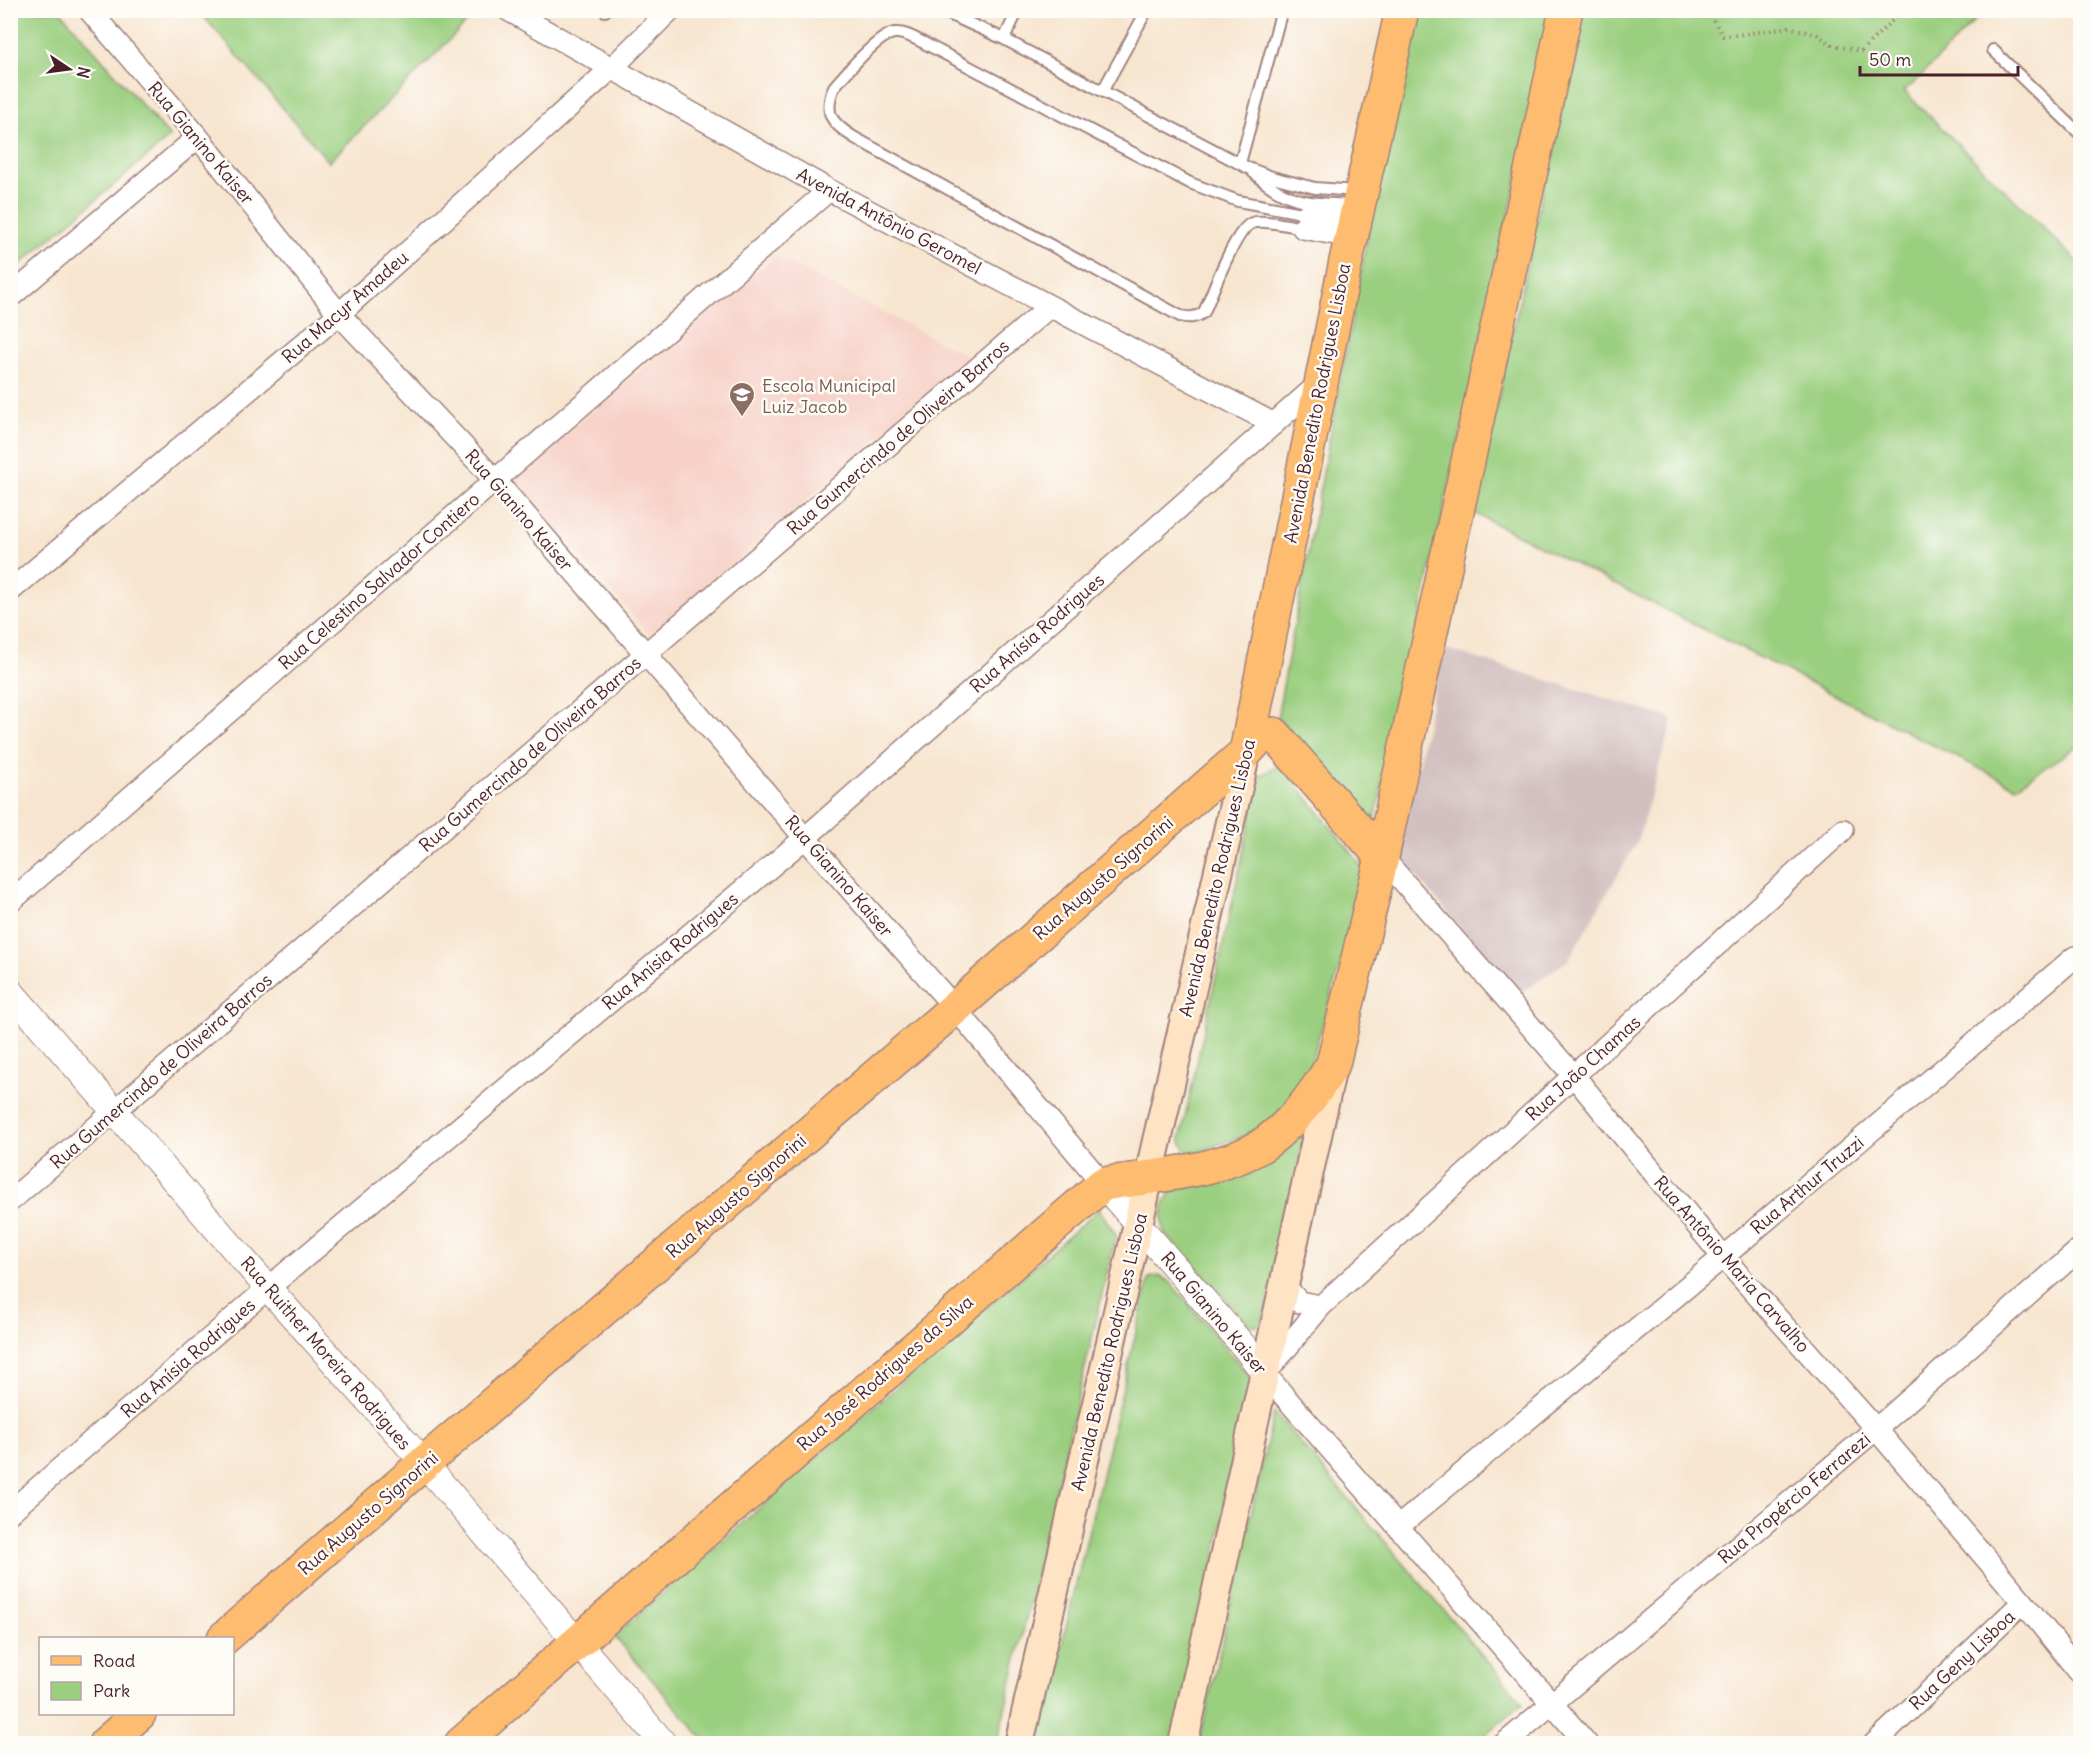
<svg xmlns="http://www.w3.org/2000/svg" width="2091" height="1754" font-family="Delius,sans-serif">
  <rect width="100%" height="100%" fill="#fdfcf7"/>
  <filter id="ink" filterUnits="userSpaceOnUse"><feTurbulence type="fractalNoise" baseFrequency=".0167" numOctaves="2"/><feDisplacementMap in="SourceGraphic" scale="12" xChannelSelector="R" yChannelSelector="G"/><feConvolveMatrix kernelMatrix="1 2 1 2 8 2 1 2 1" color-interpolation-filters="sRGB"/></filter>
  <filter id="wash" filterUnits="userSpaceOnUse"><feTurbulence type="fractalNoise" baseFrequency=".008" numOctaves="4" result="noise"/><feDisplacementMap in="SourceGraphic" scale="24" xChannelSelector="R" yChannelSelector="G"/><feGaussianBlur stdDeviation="1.35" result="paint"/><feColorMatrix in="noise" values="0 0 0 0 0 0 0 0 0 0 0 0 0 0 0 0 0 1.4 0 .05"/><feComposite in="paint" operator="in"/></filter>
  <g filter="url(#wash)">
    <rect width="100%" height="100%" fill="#f7e5cf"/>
    <path fill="#f7d1c7" d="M775,256L971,358L650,635L512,479Z"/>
    <path fill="#d2bfc0" d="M1443,648L1673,719L1637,842L1568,960L1517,996L1399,855Z"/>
    <path fill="#9bcf80" stroke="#727756" stroke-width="1.5" d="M11,10L60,11L170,137L11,272Z
      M463,11L473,16L329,162L199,11Z
      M1419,11H1554L1375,819L1357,809L1277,718L1369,228Z
      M1581,11H1984L1912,85L1903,90L2080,264V744L2016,787L1474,513Z
      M1280,764L1371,877L1339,969L1309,1070L1285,1109L1249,1134L1189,1155L1180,1140L1260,776Z
      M1305,1133L1263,1321L1257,1326L1250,1325L1164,1233C1161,1216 1160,1198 1178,1188C1220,1178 1271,1174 1298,1134Z
      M1099,1209L1116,1235L997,1743H707L614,1636Z
      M1159,1276L1170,1282L1241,1366L1249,1376L1252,1386L1175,1743L1038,1744L1149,1278Z
      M1274,1412L1523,1703L1476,1743H1199Z"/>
  </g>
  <g filter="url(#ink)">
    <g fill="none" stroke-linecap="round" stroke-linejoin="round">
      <defs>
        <path id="service" d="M940,10L1004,39
          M1018,10L1004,39L1248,168L1272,177L1315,188L1357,191
          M605,11L606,10
          M1993,50L2080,134
          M1103,90L1147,10
          M1240,163L1282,10
          M1253,172C1286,204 1311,203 1354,205
          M1303,228C1291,226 1263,219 1252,223C1235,229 1212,294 1204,312C1196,318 1190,318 1180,316L855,138C832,124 823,114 834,87C845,74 879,34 895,33C904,32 914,38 922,42L1190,183L1238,201L1307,214"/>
        <path id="minor" d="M89,10L198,137L339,314L495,480L805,838L955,1008L1103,1184
          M508,10L829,190L1274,424
          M1307,214L1355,220
          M1303,228L1351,237
          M10,297L198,137
          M10,591L339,314L613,67L670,10
          M1382,857L1574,1076L1723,1257L1876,1429L2023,1602L2080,1673
          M10,902L829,190
          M10,1201L1049,307
          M1283,1284L1299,1302L1321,1306
          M10,1512L268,1288L805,838L1321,382
          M1399,1526L1723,1257L2075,957
          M1504,1744L1876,1429L2080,1249
          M1587,1744L1265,1374L1321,1306L1843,830
          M1874,1744L2023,1602"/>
        <path id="tertiary" d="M10,991L268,1288L424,1463L664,1744
          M1103,1184L1247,1350L1265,1374"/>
        <path id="secondary" d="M1019,1744L1246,752
          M1183,1744L1331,1072"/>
        <path id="primary" d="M1246,752L1346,261L1402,10
          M224,1638L424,1463L955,1008L1246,752L1258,739L1274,734L1382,857
          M105,1744L139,1714
          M461,1744L1103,1184C1151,1176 1230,1171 1268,1141C1296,1120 1315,1093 1333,1064L1382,857L1566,10"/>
      </defs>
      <use href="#service" stroke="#a0827d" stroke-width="14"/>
      <use href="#minor" stroke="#a0827d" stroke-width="24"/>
      <use href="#tertiary" stroke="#a0827d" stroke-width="28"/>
      <use href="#secondary" stroke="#a0827d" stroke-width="32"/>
      <use href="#primary" stroke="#a0827d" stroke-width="36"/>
      <path stroke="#a0827d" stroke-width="4" stroke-dasharray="1.5 4.5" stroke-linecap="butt" d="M1707,10L1723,36L1746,34L1789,27L1818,35L1832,45L1861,51L1903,10"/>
      <use href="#service" stroke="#fff" stroke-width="10"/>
      <use href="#minor" stroke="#fff" stroke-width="21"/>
      <use href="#tertiary" stroke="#fff" stroke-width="26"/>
      <use href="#secondary" stroke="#fee4c5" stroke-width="28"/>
      <use href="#primary" stroke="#fdbc6f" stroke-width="33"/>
    </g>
  </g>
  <defs>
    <symbol id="school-pin" viewBox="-11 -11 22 30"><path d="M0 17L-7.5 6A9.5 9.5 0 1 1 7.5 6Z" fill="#8d6e63" stroke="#fdfcf7"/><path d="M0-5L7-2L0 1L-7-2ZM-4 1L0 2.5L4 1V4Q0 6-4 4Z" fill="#fff"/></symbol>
  </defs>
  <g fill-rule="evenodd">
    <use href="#school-pin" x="727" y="380" width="30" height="40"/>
  </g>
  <g text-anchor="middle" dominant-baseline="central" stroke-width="5" stroke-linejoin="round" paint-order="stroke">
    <g font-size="18" fill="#4a1f2b" stroke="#fdfcf7">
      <text transform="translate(201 143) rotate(50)">Rua Gianino Kaiser</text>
      <text transform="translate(889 221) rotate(28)">Avenida Antônio Geromel</text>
      <text transform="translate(345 307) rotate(-41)">Rua Macyr Amadeu</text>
      <text transform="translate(1317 403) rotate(-79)">Avenida Benedito Rodrigues Lisboa</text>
      <text transform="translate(898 437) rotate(-41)">Rua Gumercindo de Oliveira Barros</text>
      <text transform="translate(519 510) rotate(49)">Rua Gianino Kaiser</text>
      <text transform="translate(379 581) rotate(-41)">Rua Celestino Salvador Contiero</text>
      <text transform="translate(1037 633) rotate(-41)">Rua Anísia Rodrigues</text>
      <text transform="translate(530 754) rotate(-41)">Rua Gumercindo de Oliveira Barros</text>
      <text transform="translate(839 876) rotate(49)">Rua Gianino Kaiser</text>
      <text transform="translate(1103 878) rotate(-41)">Rua Augusto Signorini</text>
      <text transform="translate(1217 878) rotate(-77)">Avenida Benedito Rodrigues Lisboa</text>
      <text transform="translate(670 951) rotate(-40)">Rua Anísia Rodrigues</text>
      <text transform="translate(1583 1068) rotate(-42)">Rua João Chamas</text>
      <text transform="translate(161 1071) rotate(-41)">Rua Gumercindo de Oliveira Barros</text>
      <text transform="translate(1807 1185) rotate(-40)">Rua Arthur Truzzi</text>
      <text transform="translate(736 1196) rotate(-41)">Rua Augusto Signorini</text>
      <text transform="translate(1732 1264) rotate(49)">Rua Antônio Maria Carvalho</text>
      <text transform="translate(1214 1313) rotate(50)">Rua Gianino Kaiser</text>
      <text transform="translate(1109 1352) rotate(-77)">Avenida Benedito Rodrigues Lisboa</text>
      <text transform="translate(326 1353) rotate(49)">Rua Ruither Moreira Rodrigues</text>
      <text transform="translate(188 1358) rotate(-41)">Rua Anísia Rodrigues</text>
      <text transform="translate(885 1373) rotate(-41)">Rua José Rodrigues da Silva</text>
      <text transform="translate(1794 1498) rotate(-40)">Rua Propércio Ferrarezi</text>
      <text transform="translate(368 1513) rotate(-41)">Rua Augusto Signorini</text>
      <text transform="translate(1962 1660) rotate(-43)">Rua Geny Lisboa</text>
    </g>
    <g font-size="18" fill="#785e54" stroke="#fdfcf7" text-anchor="start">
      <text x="762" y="385">Escola Municipal<tspan x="762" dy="21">Luiz Jacob</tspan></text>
    </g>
  </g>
  <rect width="2091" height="1754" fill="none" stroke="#fdfcf7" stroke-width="36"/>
  <rect x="39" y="1637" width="195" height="78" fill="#fdfcf7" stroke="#b5a4a5" stroke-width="1.5"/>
  <rect x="51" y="1656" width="30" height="9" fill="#fdbc6f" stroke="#b5a4a5" stroke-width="1.5"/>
  <text x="93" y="1667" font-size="18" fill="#4a1f2b">Road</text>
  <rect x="51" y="1682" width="30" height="18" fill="#9bcf80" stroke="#b5a4a5" stroke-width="1.5"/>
  <text x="93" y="1697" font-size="18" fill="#4a1f2b">Park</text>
  <g transform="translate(69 69) rotate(103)" stroke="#fdfcf7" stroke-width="4.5" paint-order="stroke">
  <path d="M0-4.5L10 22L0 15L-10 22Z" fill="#4a1f2b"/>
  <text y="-9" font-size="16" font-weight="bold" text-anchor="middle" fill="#4a1f2b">N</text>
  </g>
  <path d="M1860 66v9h158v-9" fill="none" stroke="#4a1f2b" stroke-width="3"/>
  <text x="1869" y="66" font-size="18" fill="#4a1f2b" stroke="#fdfcf7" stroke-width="4.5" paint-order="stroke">50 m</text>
</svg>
